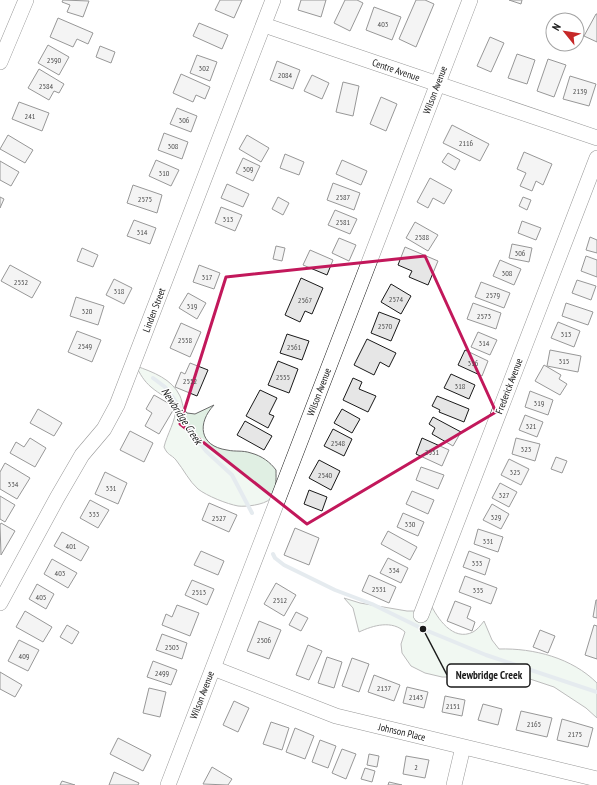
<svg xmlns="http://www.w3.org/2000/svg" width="597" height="785" font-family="'PT Sans Narrow',sans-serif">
  <rect width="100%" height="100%" fill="#fff"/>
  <path fill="#e0efe3" stroke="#6a6a6a" d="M136,366C153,372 172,379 180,396C183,403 182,408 187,413L195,414L214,405C197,423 199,446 227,450C236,452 242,450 251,453C262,456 270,462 276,470C276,480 277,492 270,499C264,505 245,507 238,506C227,504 207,496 198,489C189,481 184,470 176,460C171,454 168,456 164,447C167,434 176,421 176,407C169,398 159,394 151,387C144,381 140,374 136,366Z
    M344,598L360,603L407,611H417L430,603C437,618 453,642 473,632C477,630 481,625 484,621L492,640L499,649C534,648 572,658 597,683V718L586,708L554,687L512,673L488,677H442L425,673L411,666L402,653L401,644L405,632C392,620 374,625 359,632L353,608Z"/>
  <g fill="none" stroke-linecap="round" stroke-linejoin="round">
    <path stroke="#c6d2dc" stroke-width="4" d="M153,378L165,387L176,402L193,434L206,451L232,475L252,513
      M273,554L275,558L284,565L335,590L372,604L423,629L486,655L597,692"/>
  </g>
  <path fill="#e6e6e6" stroke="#1a1a1a" d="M63,0L89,1L83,17L67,12L70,5L62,2Z
    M220,0H242L234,18L215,10Z
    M301,0H326L321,17L298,10Z
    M345,0H357L363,3L350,31L334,23Z
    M416,0H425L434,4L416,47L399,39Z
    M509,0H522L521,4Z
    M374,7L401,17L392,40L366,30Z
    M596,14H597V42L584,36Z
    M58,18L93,33L88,44L77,39L73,47L50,37Z
    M199,23L228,35L222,49L193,36Z
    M490,37L504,43L491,72L477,66Z
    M48,45L69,57L59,75L38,63Z
    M100,46L115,52L111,63L96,57Z
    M517,54L535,60L527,84L508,78Z
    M197,55L217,62L210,81L190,73Z
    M548,59L566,65L554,97L537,91Z
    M277,61L300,70L293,89L270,80Z
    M39,69L64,84L59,93L54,91L49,100L28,88Z
    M181,74L210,87L205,99L196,95L193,102L173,93Z
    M312,75L329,83L322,99L304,91Z
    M570,76L596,84L589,106L563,99Z
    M343,82L359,86L353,116L336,112Z
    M381,97L397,104L386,131L370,124Z
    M19,102L49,113L42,131L12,119Z
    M177,108L197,116L191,132L170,124Z
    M452,125L489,144L480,161L443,143Z
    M164,133L188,142L182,159L158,150Z
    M8,135L33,150L25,163L0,149Z
    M247,135L269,148L261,162L239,149Z
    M524,152L552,164L543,185L536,181L532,191L520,186L526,173L517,169Z
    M448,153L460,160L455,170L442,162Z
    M285,154L304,162L299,175L280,168Z
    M243,158L260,166L253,181L236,173Z
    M156,160L179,170L171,186L149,176Z
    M342,160L367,171L361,185L336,174Z
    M0,161L19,172L11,186L0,180Z
    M430,178L452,190L444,204L433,198L428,208L417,202Z
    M333,183L360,193L354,210L327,200Z
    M227,184L249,194L243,207L221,198Z
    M133,185L162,195L157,213L127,203Z
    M0,197L4,199L0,208Z
    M278,197L289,203L283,215L272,209Z
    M523,197L531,200L527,210L519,206Z
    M221,207L242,215L235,231L215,223Z
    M335,210L357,219L350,234L328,225Z
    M134,220L156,228L150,244L127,236Z
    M522,221L541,228L536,240L518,233Z
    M415,222L438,235L428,251L406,238Z
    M590,237L597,240V253L586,250Z
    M339,238L356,245L349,261L332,253Z
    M512,244L532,248L529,262L509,258Z
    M276,246L285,248L282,261L273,259Z
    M405,247L438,261L428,285L409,277L412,271L398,265Z
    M82,248L98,255L93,267L77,261Z
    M310,250L333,260L327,275L303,265Z
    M586,256L597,260V277L581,271Z
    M500,260L521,269L514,285L493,276Z
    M10,265L41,282L32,298L1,281Z
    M199,265L220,273L214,289L193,282Z
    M301,278L323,288L312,314L305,311L300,322L285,315Z
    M114,279L132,288L124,304L106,295Z
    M577,280L596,286L591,300L572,293Z
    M481,282L510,293L504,308L475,297Z
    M391,284L411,296L401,314L381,302Z
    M188,293L206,303L197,319L179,308Z
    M76,297L104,306L98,325L70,316Z
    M473,303L501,313L496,329L467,319Z
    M566,303L593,312L588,325L562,316Z
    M379,312L400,320L391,341L371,333Z
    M558,322L580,331L574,347L551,338Z
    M181,323L201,332L190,357L170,348Z
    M77,331L101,340L92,362L68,352Z
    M478,332L497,340L490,355L471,347Z
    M287,334L309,341L302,360L280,353Z
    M367,339L396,353L389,367L380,362L374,375L354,365Z
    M465,350L488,361L482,376L458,365Z
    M550,350L581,356L578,372L547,366Z
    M278,361L298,369L289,393L268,385Z
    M190,363L208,370L197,396L175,387L181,372L185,374Z
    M544,365L561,375L559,379L567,384L560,395L535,381Z
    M451,374L475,385L469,399L444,388Z
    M353,378L362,382L359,389L376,396L368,412L343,400Z
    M260,390L277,398L269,414L274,416L268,428L246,416Z
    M530,391L553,400L548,415L525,407Z
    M154,395L175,407L159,434L145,426L152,413L146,409Z
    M437,396L469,409L464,422L439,412L440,410L432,406Z
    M38,409L62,423L54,436L30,423Z
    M342,409L360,419L352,433L334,423Z
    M525,415L543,422L537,437L519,430Z
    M433,417L461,432L453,446L432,434L435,428L429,424Z
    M245,421L272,436L264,450L237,435Z
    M333,429L352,439L344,456L324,446Z
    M130,431L153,443L144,462L120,450Z
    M30,438L46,448L35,467L10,453L16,442L24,447Z
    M422,438L449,450L442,466L416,454Z
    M516,438L540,444L535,461L512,454Z
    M556,457L567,461L562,473L551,469Z
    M509,459L529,469L521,485L501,475Z
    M319,460L340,471L331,490L309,478Z
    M5,463L30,478L17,499L0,489V472Z
    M421,467L444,475L438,489L416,480Z
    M105,472L127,483L118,504L95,494Z
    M500,483L517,492L509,507L492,498Z
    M309,490L327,497L322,511L304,504Z
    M412,491L434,500L428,514L406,504Z
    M0,496L15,505L5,522L0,519Z
    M90,500L109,510L98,528L80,518Z
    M209,503L237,515L229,532L202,520Z
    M492,504L509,514L501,529L483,520Z
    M403,513L424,522L418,536L397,527Z
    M1,523L15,531L1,555L0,525Z
    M295,528L319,538L309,565L284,555Z
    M478,529L503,537L498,552L474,544Z
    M388,531L417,547L410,560L381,544Z
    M62,532L89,547L81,561L54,546Z
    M201,551L224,561L218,575L194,565Z
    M469,551L490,559L485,575L463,567Z
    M388,558L408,568L401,583L380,573Z
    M52,559L77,573L68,588L44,574Z
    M369,575L396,587L389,603L362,591Z
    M465,576L497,588L491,604L459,592Z
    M192,580L214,589L207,605L185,595Z
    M276,583L296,595L284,616L264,604Z
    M37,584L54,594L46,609L29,599Z
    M596,600H597V618L593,617Z
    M455,601L471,607L467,618L475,622L472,631L447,621Z
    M177,605L199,613L190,636L162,625L166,614L172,617Z
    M25,611L52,627L43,642L16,627Z
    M296,612L308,618L301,631L289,625Z
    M259,621L281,630L269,659L247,651Z
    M67,625L79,632L72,644L60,637Z
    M594,625L597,626V659L585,655Z
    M540,630L555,636L548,653L533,647Z
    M162,634L187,643L182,659L156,650Z
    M19,640L39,650L28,671L8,661Z
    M308,645L322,651L309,680L296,675Z
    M327,657L342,662L334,688L318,683Z
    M352,658L369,664L359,692L342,686Z
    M153,661L177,670L171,685L147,677Z
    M0,672L22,685L15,697L0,689Z
    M374,675L400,685L394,701L368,692Z
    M407,687L428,692L424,708L403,703Z
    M149,688L166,692L160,717L143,713Z
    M445,696L465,700L462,716L442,712Z
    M234,701L249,708L238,732L223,725Z
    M483,704L502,709L498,725L478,720Z
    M521,711L552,718L547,737L516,730Z
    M562,719L593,728L588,747L557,740Z
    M271,722L289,728L282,750L263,744Z
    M295,728L314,736L305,759L286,752Z
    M118,738L151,755L143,771L110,754Z
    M320,740L336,746L328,768L312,762Z
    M342,749L356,754L346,779L332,773Z
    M369,754L379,756L377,767L367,765Z
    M406,756L429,760L425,778L403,774Z
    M212,767L232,779L228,785L203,784Z
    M365,768L375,771L372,782L361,779Z
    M114,772L139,783L138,785H109Z
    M62,781L75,785H60Z
    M389,782L402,785H388Z"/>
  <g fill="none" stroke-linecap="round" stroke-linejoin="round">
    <defs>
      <path id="minor" d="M264,25L597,138
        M0,62L26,0
        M0,603L57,498L82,455L104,429L117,405L273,0
        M421,615L597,158
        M213,668L336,716L597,779
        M168,785L470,0
        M454,785L463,747"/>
    </defs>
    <use href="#minor" stroke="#1a1a1a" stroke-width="16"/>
    <use href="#minor" stroke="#fff" stroke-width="15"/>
  </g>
  <path d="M0 0H597V785H0ZM425,256L496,412L307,524L180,424L226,277Z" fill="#fff" fill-opacity=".55" fill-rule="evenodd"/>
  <path fill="none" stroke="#c2185b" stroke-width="3" stroke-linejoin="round" d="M425,256L496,412L307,524L180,424L226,277Z"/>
  <g text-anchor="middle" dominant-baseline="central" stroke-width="3" stroke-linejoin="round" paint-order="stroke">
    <g font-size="8" fill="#4d4d4d">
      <text x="383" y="24">403</text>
      <text x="54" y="60">2590</text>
      <text x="204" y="68">302</text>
      <text x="285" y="75">2084</text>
      <text x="46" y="86">2584</text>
      <text x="580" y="91">2139</text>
      <text x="30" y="116">241</text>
      <text x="184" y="120">306</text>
      <text x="466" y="143">2116</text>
      <text x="173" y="146">308</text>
      <text x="248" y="169">309</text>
      <text x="164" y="173">310</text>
      <text x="343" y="197">2587</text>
      <text x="145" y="199">2575</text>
      <text x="228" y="219">313</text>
      <text x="343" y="222">2581</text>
      <text x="142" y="232">314</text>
      <text x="422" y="237">2588</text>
      <text x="520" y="253">306</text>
      <text x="507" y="273">308</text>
      <text x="207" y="277">317</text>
      <text x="21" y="282">2552</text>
      <text x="119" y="291">318</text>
      <text x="493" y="295">2579</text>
      <text x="396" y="299">2574</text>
      <text x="305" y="300">2567</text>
      <text x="192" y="306">319</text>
      <text x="87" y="311">320</text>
      <text x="484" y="316">2573</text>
      <text x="385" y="326">2570</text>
      <text x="566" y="334">313</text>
      <text x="185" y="340">2558</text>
      <text x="484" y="343">314</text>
      <text x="85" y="346">2549</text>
      <text x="294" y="347">2561</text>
      <text x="564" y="361">315</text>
      <text x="473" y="363">316</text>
      <text x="283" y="377">2555</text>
      <text x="190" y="381">2552</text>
      <text x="460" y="386">318</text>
      <text x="539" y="403">319</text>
      <text x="531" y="426">321</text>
      <text x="338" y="443">2548</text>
      <text x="526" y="449">323</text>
      <text x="432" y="452">2551</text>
      <text x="515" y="472">325</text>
      <text x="325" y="475">2540</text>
      <text x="13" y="484">334</text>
      <text x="111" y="488">331</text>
      <text x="504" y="495">327</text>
      <text x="94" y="514">333</text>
      <text x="496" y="517">329</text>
      <text x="219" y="518">2527</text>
      <text x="410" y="524">330</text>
      <text x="488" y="541">331</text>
      <text x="71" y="546">401</text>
      <text x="477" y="563">333</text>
      <text x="394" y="570">334</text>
      <text x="60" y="573">403</text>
      <text x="379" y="589">2531</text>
      <text x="478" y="590">335</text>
      <text x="199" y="592">2513</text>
      <text x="41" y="597">405</text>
      <text x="280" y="600">2512</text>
      <text x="264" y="640">2506</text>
      <text x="172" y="647">2503</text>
      <text x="24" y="656">409</text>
      <text x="162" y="673">2499</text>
      <text x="384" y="688">2137</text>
      <text x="416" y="697">2143</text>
      <text x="453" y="706">2151</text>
      <text x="534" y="724">2165</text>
      <text x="575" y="734">2175</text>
      <text x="416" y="767">2</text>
    </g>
    <g font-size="10" fill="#1a1a1a" stroke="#fff">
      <text transform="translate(396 70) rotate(19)">Centre Avenue</text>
      <text transform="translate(435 90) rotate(-69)">Wilson Avenue</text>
      <text transform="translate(154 310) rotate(-69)">Linden Street</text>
      <text transform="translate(509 386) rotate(-69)">Frederick Avenue</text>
      <text transform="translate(319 392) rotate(-69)">Wilson Avenue</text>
      <text transform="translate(202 695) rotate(-69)">Wilson Avenue</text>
      <text transform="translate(402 732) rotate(13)">Johnson Place</text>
    </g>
    <g font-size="11" font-style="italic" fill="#1a1a1a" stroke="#fff">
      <text transform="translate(182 416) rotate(57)">Newbridge Creek</text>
    </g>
  </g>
  <path fill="none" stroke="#1a1a1a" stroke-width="1.5" d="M423 629L447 675"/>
  <circle fill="#1a1a1a" stroke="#fff" stroke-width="1.5" cx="423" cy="629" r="4"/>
  <rect fill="#fff" stroke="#1a1a1a" stroke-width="1.5" x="447" y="664" width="83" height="23" rx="4"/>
  <g font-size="11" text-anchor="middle" font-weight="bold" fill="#1a1a1a">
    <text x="489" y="679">Newbridge Creek</text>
  </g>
  <g transform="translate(565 32) rotate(300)"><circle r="19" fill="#ffffff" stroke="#a3a3a3"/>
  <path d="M0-3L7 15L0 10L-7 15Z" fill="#c62828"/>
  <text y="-6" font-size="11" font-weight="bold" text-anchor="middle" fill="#1a1a1a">N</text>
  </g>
</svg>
